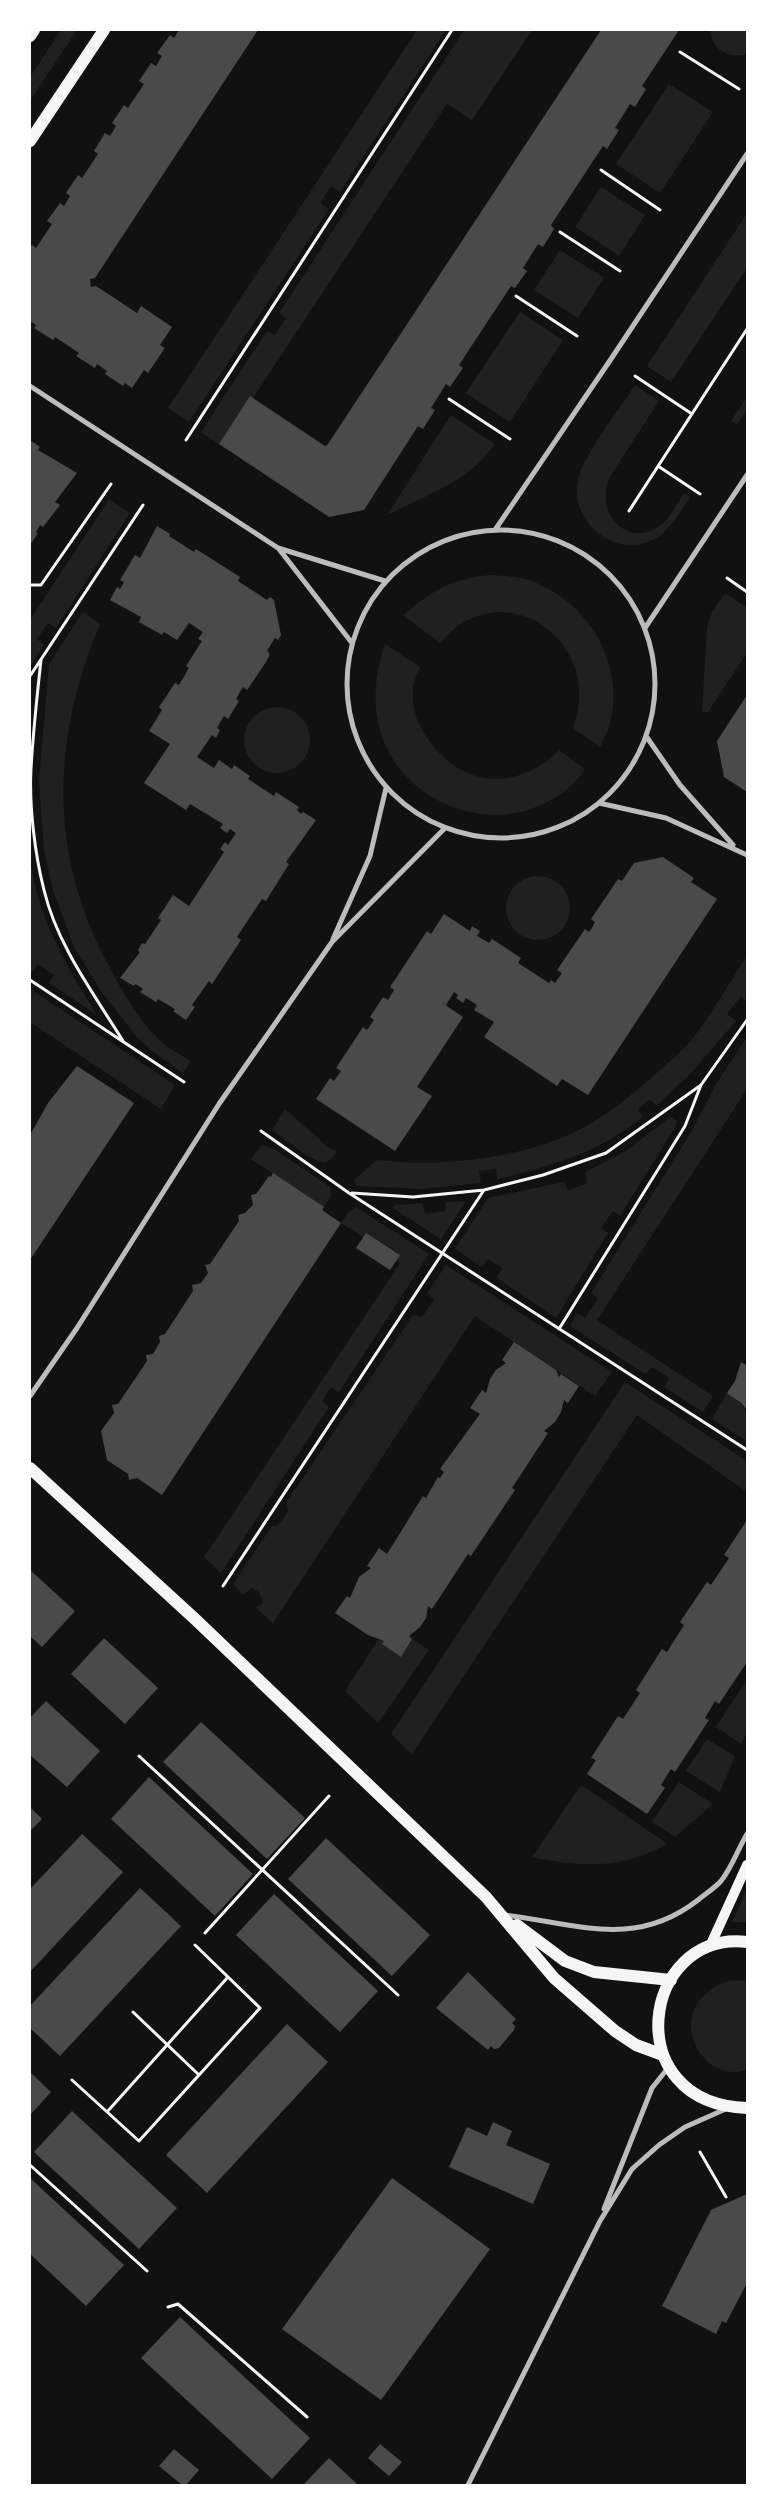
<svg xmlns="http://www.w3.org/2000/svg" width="777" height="2515" font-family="'Nunito Sans',sans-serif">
  <rect width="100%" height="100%" fill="#111"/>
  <path fill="#202020" d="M61,30H77L30,101V77Z
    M417,30H446L340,192L331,186L320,203L329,209L189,422L168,408Z
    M464,30H532L472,120L447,104L253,398L250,396L219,444L201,432L267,331L275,335L286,318L279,313Z
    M710,30H747V54C728,59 712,50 710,30Z
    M669,84L713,112L660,193L616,164Z
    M601,187L645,215L619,256L575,227Z
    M747,213V268L671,382L647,366Z
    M560,250L604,278L578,318L534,290Z
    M520,312L563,340L510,422L466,393Z
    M635,385L659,401L609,478C594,516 630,549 661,525C671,517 677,503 684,493L690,497C680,512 669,532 653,540C614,559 569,521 578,480C582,457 621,407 635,385Z
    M747,397V410L737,424L731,421Z
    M451,415L495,444C470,481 425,496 387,515Z
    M109,499L130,513L56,628L48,623L37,639L44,645L30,666V620Z
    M491,575C506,576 525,577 539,584C600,611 634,687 600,747L573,728C606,643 503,568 440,643L403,615C434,590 449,579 491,575Z
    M725,593L747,608V653L708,712H702L707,627L712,612Z
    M83,612L100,624C51,741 48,855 110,968C124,995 142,1025 165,1045C173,1051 183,1056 191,1061L183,1073L152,1051L135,1035L101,991L74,947L53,890L44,851L39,781L49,664Z
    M385,644L420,667C417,674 413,681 413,689C411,707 417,724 428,739C461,788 518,792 559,750L585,769C573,789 553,801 531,809C476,828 408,799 385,744C371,713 374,675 385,644Z
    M244 740a33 33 0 1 1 66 0a33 33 0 1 1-66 0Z
    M30,859C38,918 66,966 97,1015L49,983L54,975L38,964L32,972L30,970Z
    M506 908a32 32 0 1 1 64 0a32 32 0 1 1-64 0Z
    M747,956V1001L741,996L727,1014L736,1021L691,1073L656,1106L650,1099L638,1110L643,1117C599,1152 551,1167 497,1179L496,1169L479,1171L481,1183L422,1189L357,1186L354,1180L377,1160C440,1167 512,1160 571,1134C603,1119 634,1094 660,1070C671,1060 684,1050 693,1038C713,1012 729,983 747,956Z
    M30,989L175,1085L161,1109L30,1022Z
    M747,1037V1089L597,1320L713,1396L703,1412L664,1387L669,1378L652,1367L645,1374L570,1326L577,1313L585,1318L598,1298L591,1293L690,1134L716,1084Z
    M285,1109L328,1147L337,1152C334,1156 330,1161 325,1162C313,1164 283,1137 272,1130Z
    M670,1117L677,1121L676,1126L620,1216L613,1211L601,1228L608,1233L556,1318L497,1278L502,1268L488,1259L482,1267L455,1249L488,1198L564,1182L568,1191L587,1183L585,1172L626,1151Z
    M262,1145L274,1149L330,1187L331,1195L324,1207L251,1159Z
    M466,1201L441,1239L393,1208L396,1205L422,1203L425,1214L445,1211L446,1202Z
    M356,1207L429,1254L339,1392L331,1387L322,1401L329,1407L221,1573L204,1557L400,1263L396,1260L400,1254L366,1233L363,1237L341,1223L348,1212Z
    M446,1265L612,1372L595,1396L475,1316L273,1623L256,1608L263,1602L259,1592L251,1588L243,1595L233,1584L272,1526H278L288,1511L286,1503L413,1315L422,1317L434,1300L427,1293Z
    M625,1382L747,1461V1492L637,1415L412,1754L391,1734Z
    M727,1393C752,1410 747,1413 747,1441L712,1419Z
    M412,1639L429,1650L378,1723L345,1691L378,1640L384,1641L383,1645L401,1657Z
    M747,1680V1733L741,1744L716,1727Z
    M707,1739L735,1756L720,1792L686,1771Z
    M679,1782L713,1804L675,1837L652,1822Z
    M581,1785L668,1844C657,1849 645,1855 632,1859C600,1868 565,1864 532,1857Z
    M747,1889V1922H732Z
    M730,1980L747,1981V2070C699,2086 658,2005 730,1980Z"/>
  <path fill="#4a4a4a" d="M179,30H258L95,278L90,279L91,287L96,286L137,313L141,306L172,327L160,345L165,348L148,373L144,370L132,388L125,383L123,386L105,374L107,371L97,364L95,368L76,356L79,353L55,337L53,340L34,328L36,325L30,321V248L32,245L36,248L52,224L47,221L60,203L64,206L70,196L66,193L78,175L82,178L98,154L94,151L105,133L110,136L116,126L112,123L124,105L128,108L144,84L139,81L151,63L156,66L162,56L157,53L170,35L174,38Z
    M601,30H679L642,86L646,89L635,107L630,104L615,128L619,130L607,149L603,146L551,225L554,229L543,247L538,244L523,268L527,271L515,288L511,286L459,365L463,368L450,387L446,384L431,408L435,410L423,429L418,426L364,510L329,517L219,444L250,396L325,446L328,444Z
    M30,440L40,447L38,450L77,473L55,502L60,505L43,527L40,525L36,532L38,533L30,545Z
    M157,526L170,534L169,536L194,552L196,549L240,577L238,581L267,600L270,597L274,600L281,635L278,640L275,638L267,651L270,654L266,662L247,690L243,687L236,699L239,701L228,719L224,716L217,728L220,730L216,738L212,735L197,757L214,768L219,760L232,769L234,765L250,776L248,779L274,796L276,792L299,807L297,810L301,814L303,812L316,820L286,862L289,864L266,901L262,899L237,937L241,940L212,984L209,981L192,1005L195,1007L186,1020L173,1011L175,1009L158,999L156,1002L140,992L143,989L139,986L135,984L134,986L120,978L140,952L138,950L142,943L145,944L161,920L158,918L173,895L189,906L224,852L220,849L225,842L228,845L236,833L230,829L227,833L220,828L223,824L190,804L186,810L144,783L170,744L149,731L162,710L159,707L175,683L179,685L189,668L186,666L202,641L198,639L203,632L189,623L177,640L164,632L162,635L139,622L141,617L110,600L117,587L120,589L124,582L120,580L135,555L140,558Z
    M747,695V792L724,777L717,741Z
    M663,857L694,878L691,882L717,899L588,1095L562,1079L557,1086L484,1037L494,1022L474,1010L477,1005L466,998L463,1003L456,998L458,995L454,992L446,1005L441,1002L463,1017L417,1087L432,1096L395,1151L316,1099L330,1078L334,1081L341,1071L336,1068L363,1027L367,1030L374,1020L370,1017L383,997L388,1000L394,990L390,987L427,931L431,934L444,914L470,931L472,926L480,931L477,936L489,943L492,939L521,958L518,963L549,983L551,980L555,983L562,973L557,970L585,929L589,932L592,928L595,922L591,919L618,879L622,881L634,863Z
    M77,1066L134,1103L30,1260V1135L48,1103Z
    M273,1173L324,1207L322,1210L341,1223L162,1495L137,1478L129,1480L128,1474L107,1460L101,1431L114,1413L112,1405L118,1404L147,1361L146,1355L153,1354L160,1342L159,1336L165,1334L193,1291L192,1285L201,1283L208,1273L205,1265L210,1264L239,1221L238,1215L245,1213L253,1205L251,1195L256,1194L269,1176L271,1177Z
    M366,1233L400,1255L390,1270L356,1248Z
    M514,1342L556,1370L559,1377L561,1374L579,1386L568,1403L564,1400L561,1412L555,1422L544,1431L548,1433L512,1488L515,1490L471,1556L468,1554L432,1609L428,1606L426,1618L420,1627L409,1636L412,1639L401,1657L382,1644L384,1641L368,1635L335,1613L347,1596L350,1598L359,1577L371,1568L367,1566L379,1548L387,1554L423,1496L426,1498L438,1477L440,1478L444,1472L440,1469L480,1414L470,1408L482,1390L486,1393L490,1379L496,1370L506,1363L502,1360Z
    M741,1362L746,1365L747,1363V1410L741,1403L727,1393L735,1381Z
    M747,1520V1662L719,1704L715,1701L705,1718L709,1720L675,1772L671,1769L661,1785L665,1788L647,1814L587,1774L596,1760L591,1758L618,1716L623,1719L640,1693L636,1690L662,1649L667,1652L684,1625L680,1622L707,1582L711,1585L729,1558L724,1555Z
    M30,1570L75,1611L42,1647L30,1636Z
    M104,1638L158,1688L125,1724L71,1674Z
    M46,1701L100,1751L67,1787L30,1755V1718Z
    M201,1722L305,1818L267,1859L163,1762Z
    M149,1777L253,1874L215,1916L111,1819Z
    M30,1807L42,1819L30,1831Z
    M82,1834L123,1872L30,1972V1889Z
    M326,1838L430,1935L392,1976L288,1879Z
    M140,1888L181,1926L60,2056L30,2028V2006Z
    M274,1894L378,1991L340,2032L236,1935Z
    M468,1972L516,2019L512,2023L515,2026L514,2030L499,2048L494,2049L491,2046L488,2050L436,2008Z
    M287,2024L328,2062L207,2193L166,2155Z
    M30,2072L51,2092L30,2115Z
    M72,2111L177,2208L139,2249L34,2152Z
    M493,2122L512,2131L506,2145L550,2164L533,2204L449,2167L467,2127L487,2136Z
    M30,2178L124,2265L86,2306L30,2254Z
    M392,2178L490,2249L381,2400L282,2329Z
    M747,2194V2283L726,2323L722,2321L716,2334L662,2306L711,2210Z
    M180,2317L310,2438L272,2479L141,2358Z
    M380,2444L402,2462L389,2476L368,2458Z
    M174,2449L199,2470L186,2485H182L159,2466Z
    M329,2458L354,2481L358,2485H303Z"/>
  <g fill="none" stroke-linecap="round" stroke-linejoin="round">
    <path stroke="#f5f5f5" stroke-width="3" d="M680,52L739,89
      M601,170L660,210
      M560,232L620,271
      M516,296L577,336
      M635,376L692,414
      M449,399L510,439
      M186,440L452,30
      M658,466L700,494
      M629,511L747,329
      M727,578L747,592
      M30,585H41L111,484
      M41,660C37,696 33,733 31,769C29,806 35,855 44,890C57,945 94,994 123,1041
      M30,676L143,505
      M30,980L184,1082
      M261,1131L349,1193L747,1450
      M352,1193L413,1197L484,1190L543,1175L606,1153L701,1085
      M559,1329L685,1126L701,1085L747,1020
      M223,1586L484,1190
      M139,1756L398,1995
      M205,1933L329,1796
      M133,2012L199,2075
      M72,2080L139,2141L260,2008L195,1945
      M107,2112L228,1977
      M700,2152L726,2197
      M30,2165L147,2271
      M168,2307L178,2304L307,2417"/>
    <path stroke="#bcbcbc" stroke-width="5" d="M30,386L278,548L385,581
      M495,530L611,359L747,154
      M347 684a154 154 0 1 1 308 0a154 154 0 1 1-308 0Z
      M279,549L352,643
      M645,628L747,475
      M646,736L680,785L733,845
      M599,803L666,818L747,855
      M333,939L370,856L386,788
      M30,1396L77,1328L219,1104L332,942L445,828
      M504,1915C575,1923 634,1950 698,1900C705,1894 715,1888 721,1881C732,1867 738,1849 747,1834
      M604,2209L652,2088L668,2068
      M468,2485L600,2221L632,2169L659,2145L685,2127L728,2108"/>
    <path stroke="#f5f5f5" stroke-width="10" d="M711,1944L747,1865"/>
    <path stroke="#f5f5f5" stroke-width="12" d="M30,36L34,30
      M30,141L104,30
      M30,1468L195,1619L486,1897L554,1978L615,2031L636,2045L663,2055
      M517,1925L565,1961L594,1972L671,1980
      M747,1942C641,1930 617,2104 747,2108"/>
  </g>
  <rect width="777" height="2515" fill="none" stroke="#ffffff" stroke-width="62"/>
</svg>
